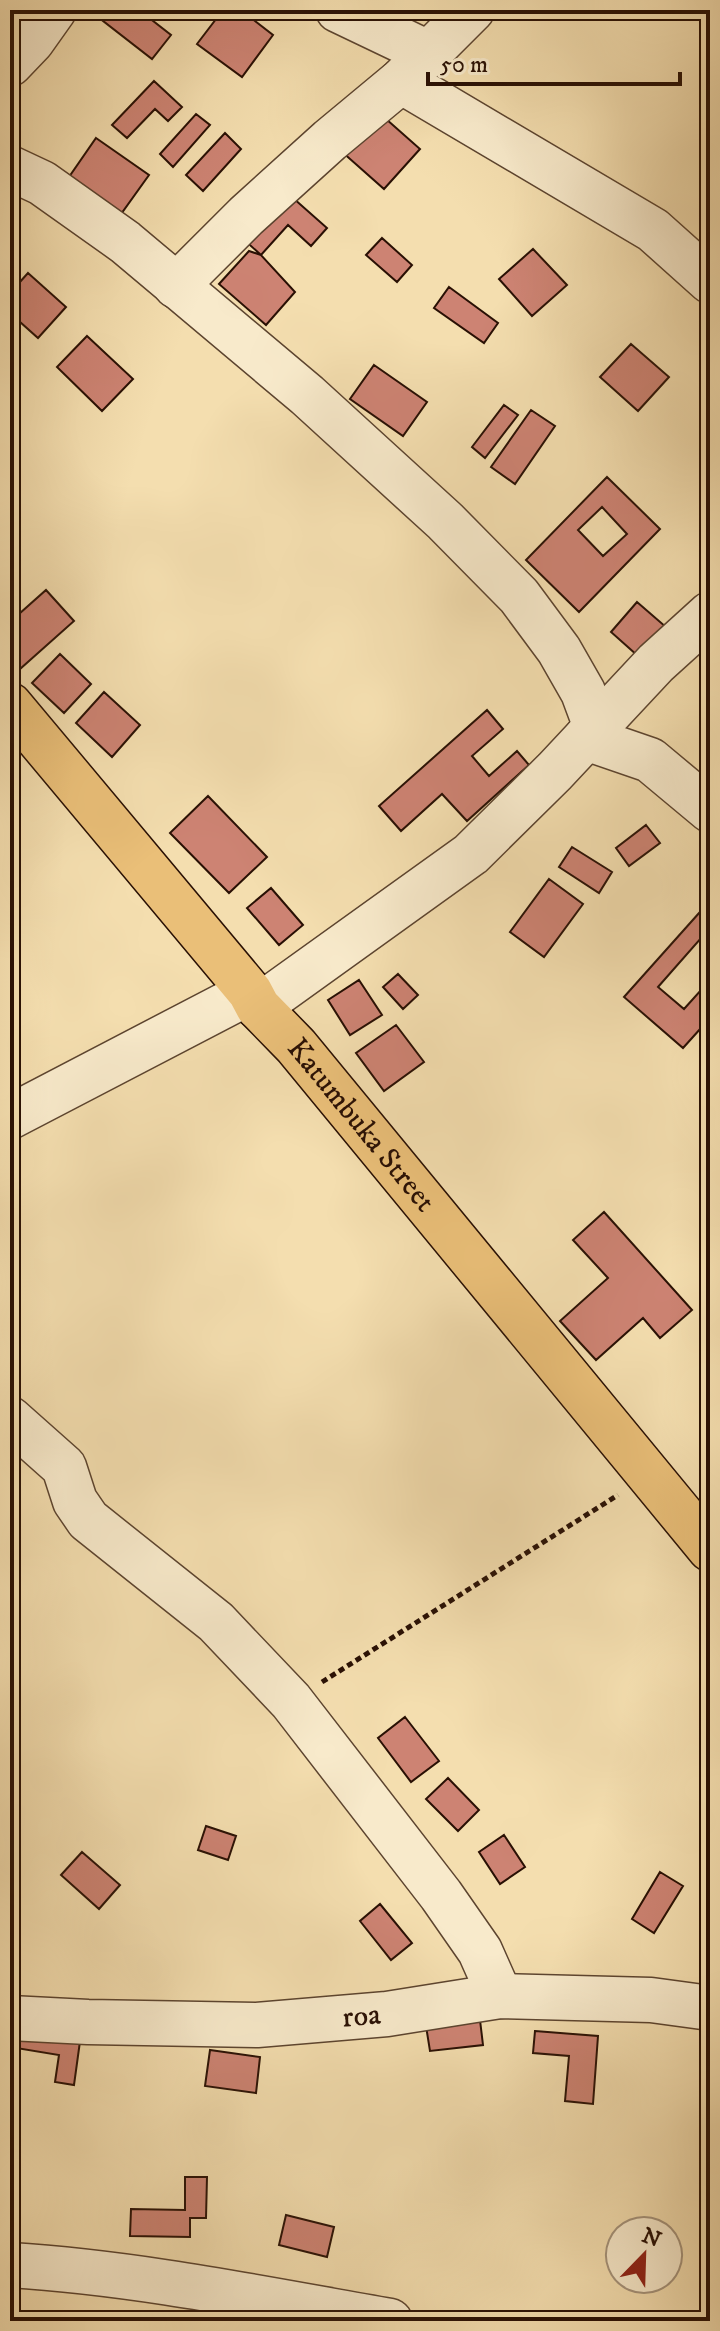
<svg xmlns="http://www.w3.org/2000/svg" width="720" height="2331" font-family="'IM FELL DW Pica',serif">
  <rect width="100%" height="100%" fill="#f4deaf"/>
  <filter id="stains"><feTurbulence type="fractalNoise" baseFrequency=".0025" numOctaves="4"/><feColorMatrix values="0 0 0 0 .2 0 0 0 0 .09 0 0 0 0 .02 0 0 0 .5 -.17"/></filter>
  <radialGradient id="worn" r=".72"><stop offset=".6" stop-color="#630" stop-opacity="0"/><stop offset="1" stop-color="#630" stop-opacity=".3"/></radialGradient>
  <path fill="#cd8373" stroke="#291004" stroke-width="2" fill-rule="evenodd" d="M104,10H139L171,35L152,59L98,17Z
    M223,10H241L273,35L242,77L197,44Z
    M154,81L182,107L168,121L155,109L127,138L112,125Z
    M377,111L420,149L384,189L341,151Z
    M196,114L210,125L173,167L160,154Z
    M225,133L241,149L203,191L186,175Z
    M96,138L149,175L121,214L69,177Z
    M284,190L327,228L311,246L288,225L261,255L241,237Z
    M382,238L412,265L397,282L366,255Z
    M533,249L567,285L532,316L499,279Z
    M249,251L261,255L295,292L266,325L219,284Z
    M28,273L66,307L38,338L10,313V293Z
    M449,287L498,323L484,343L434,308Z
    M87,336L133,379L102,411L57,367Z
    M631,344L669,377L638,411L600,377Z
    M374,365L427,402L403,436L350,399Z
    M504,405L518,415L485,458L472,447Z
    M531,410L555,426L515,484L491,467Z
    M607,477L660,529L579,612L526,560ZM602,507L627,534L603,556L578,530Z
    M46,590L74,621L20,669L10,657V622Z
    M637,602L674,634L647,664L611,632Z
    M60,654L91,684L64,713L32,683Z
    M104,692L140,725L112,757L76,723Z
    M487,710L503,729L472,756L489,776L517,751L529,765L467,821L442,794L401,831L379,806Z
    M208,796L267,857L229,893L170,833Z
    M646,825L660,843L629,866L616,848Z
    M572,847L612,872L599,893L559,867Z
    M549,879L583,904L544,957L510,932Z
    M271,888L303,925L279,945L247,908Z
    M708,903L710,928L658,987L684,1009L710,980V1018L683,1048L624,997Z
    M398,974L418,995L403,1009L383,987Z
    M359,980L382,1015L350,1035L328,1000Z
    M396,1025L424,1062L384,1091L356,1053Z
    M604,1212L692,1310L660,1338L643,1318L596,1360L560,1321L608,1278L573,1240Z
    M405,1717L439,1761L411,1782L378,1738Z
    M448,1778L479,1810L458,1831L426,1799Z
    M206,1826L236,1836L228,1860L198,1850Z
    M504,1835L525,1867L500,1884L479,1852Z
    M82,1852L120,1885L99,1909L61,1875Z
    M660,1872L683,1886L654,1933L632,1919Z
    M380,1904L412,1943L391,1960L360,1921Z
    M480,2020L483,2045L430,2051L426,2026Z
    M10,2024L81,2034L74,2085L55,2082L59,2055L10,2047Z
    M535,2031L598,2036L593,2104L565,2101L569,2056L533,2053Z
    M210,2050L260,2057L256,2093L205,2086Z
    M10,2138H17L19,2182H10Z
    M185,2177H207L206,2218H190V2237L130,2236L131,2209L185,2210Z
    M286,2215L334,2227L327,2257L279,2245Z"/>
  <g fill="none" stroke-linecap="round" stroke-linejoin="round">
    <defs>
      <g id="minor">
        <path d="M338,10L428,53"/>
        <path d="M10,64L32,41L54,10"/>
        <path d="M401,81L653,230L710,281"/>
        <path d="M10,168L42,183L125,242L307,395L445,521L519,596L559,650L583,692L596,727"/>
        <path d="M176,286L246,216L330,140L401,81L472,10"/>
        <path d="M586,738L650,760L710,810"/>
        <path d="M258,1007L471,854L555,771L656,663L710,614"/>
        <path d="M10,1117L250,992"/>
        <path d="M10,1419L64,1467L75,1501L88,1520L216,1622L291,1701L441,1895L480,1951L500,1996"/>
        <path id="s1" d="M10,2018L88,2022L257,2025L387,2014L500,1996L651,2000L710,2008"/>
        <path d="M10,2265C138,2273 264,2299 390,2321"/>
      </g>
      <g id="major">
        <path id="s2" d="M10,705L250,992L258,1007L296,1046L710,1549"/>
      </g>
    </defs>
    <use href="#minor" stroke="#5c442f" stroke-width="47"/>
    <use href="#major" stroke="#291004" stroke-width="47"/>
    <path stroke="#291004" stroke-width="5" stroke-dasharray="6 4" stroke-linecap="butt" d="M322,1682L618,1495"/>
    <use href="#minor" stroke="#f8eacb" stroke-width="44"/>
    <use href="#major" stroke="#eabf78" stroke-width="44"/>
  </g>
  <g text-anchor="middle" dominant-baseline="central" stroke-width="8" stroke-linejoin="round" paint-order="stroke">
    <g font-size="30" fill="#291004" stroke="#f8eacb">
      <text stroke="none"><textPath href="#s2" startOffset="548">Katumbuka Street</textPath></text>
      <text stroke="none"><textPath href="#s1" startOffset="352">roa</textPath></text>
    </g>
  </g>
  <rect width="720" height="2331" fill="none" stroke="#f4deaf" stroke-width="40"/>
  <rect x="12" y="12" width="696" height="2307" fill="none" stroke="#291004" stroke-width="4"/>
  <rect x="20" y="20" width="680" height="2291" fill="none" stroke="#291004" stroke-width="2"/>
  <g transform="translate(644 2255) rotate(23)"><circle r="38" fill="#f8eacb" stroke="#a5937b" stroke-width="2"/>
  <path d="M0-6L14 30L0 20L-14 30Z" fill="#8f2418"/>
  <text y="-12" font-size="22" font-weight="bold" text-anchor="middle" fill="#291004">N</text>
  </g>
  <path d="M428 72v12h252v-12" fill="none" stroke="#291004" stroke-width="4"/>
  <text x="440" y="72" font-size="24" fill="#291004" stroke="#f8eacb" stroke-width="6" paint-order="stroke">50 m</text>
  <rect width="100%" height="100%" filter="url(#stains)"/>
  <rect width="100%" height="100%" fill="url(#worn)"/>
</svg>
